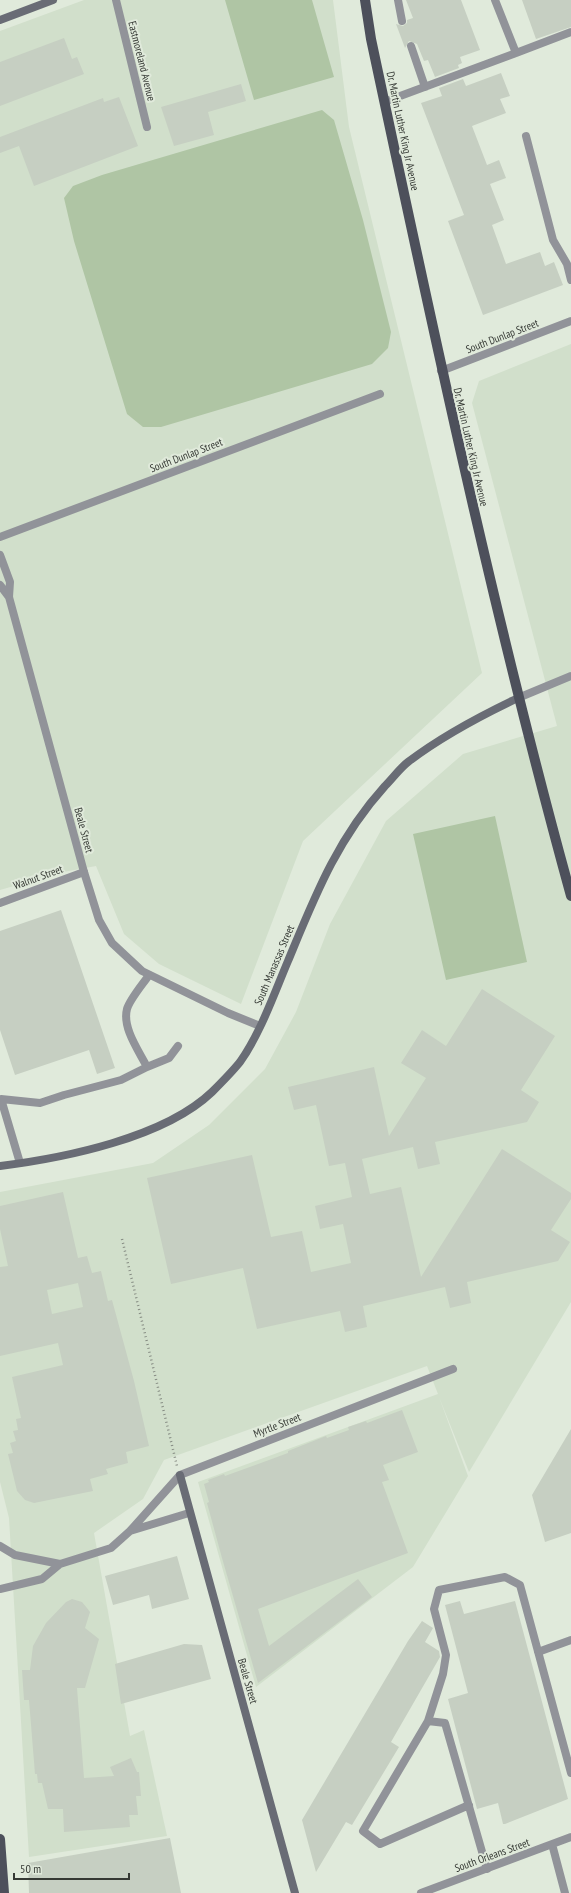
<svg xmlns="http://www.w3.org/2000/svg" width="571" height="1893" font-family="'PT Sans Narrow',sans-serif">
  <rect width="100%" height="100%" fill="#e0eadb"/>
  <path fill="#d1dfcb" d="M84,0H333L349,127L482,673L303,841L241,1004L159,964L124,934L96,866L63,872L0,890V31Z
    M571,344V1302L469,1472L439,1397L468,1476L413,1567L256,1687L198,1482L438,1394L427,1366L164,1460L143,1499L94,1533L130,1736L144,1730L167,1836L29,1857L9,1518L0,1482V1192L153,1163L209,1125L265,1069L296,1012L330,924L386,821L463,754L557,726L472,403L479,381Z"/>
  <path fill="#afc5a4" d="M225,0H312L334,77L254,100Z
    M322,110L334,120L363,220L391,332L388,348L372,364L161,427H143L127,414L74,241L64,198L73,186L102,175Z
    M495,816L527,962L446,980L413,834Z"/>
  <path fill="#c6cfc2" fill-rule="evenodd" d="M406,0H461L480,50L460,57L462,63L458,65L459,68L435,77L428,60L424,61L417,44L409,41L405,48L396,24L403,26L407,23V20L413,18Z
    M522,0H571V27L536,39Z
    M64,38L72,59L77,57L84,74L0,106V62Z
    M501,73L510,96L500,99L506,113L472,126L487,165L499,160L506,178L490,184L504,220L492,225L506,264L540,252L545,266L554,262L563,285L483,315L448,221L464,215L421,103L442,96L439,88L463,79L466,86Z
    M241,84L246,101L208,112L214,135L174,146L161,107Z
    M119,97L138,146L34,186L19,146L0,153V137L103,98L104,102Z
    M61,910L115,1068L97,1074L89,1050L15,1075L0,1030V931Z
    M482,989L555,1036L521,1090L539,1102L527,1122L435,1142L440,1164L418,1169L413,1147L362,1159L370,1194L401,1187L421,1277L502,1149L571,1193V1199L551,1230L570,1242L558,1261L467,1282L471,1303L450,1308L445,1287L363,1306L367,1327L345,1332L340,1311L257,1329L243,1268L171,1284L147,1178L252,1155L271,1237L302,1231L311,1272L351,1263L343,1224L320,1229L315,1206L352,1197L345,1163L329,1166L316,1105L294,1110L288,1087L374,1067L389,1136L426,1078L401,1063L422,1030L446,1046Z
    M63,1192L78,1258L87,1256L92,1273L101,1271L108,1301L112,1300L134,1381L149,1446L126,1452L128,1463L106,1469L108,1474L90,1479L93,1491L34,1503L25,1500L17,1491L8,1454L13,1453L10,1443L16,1441L13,1431L18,1430L16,1419L21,1418L12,1377L63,1365L58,1343L0,1356V1267L8,1266L0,1229V1206ZM78,1283L83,1307L52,1314L47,1290Z
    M402,1410L418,1452L383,1465L389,1480L382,1482L408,1553L258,1609L269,1646L358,1579L372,1597L258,1683L222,1558L207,1503L209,1502L204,1484L209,1482L208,1480L224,1474L225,1476L288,1453V1451L326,1436L327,1438L349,1430L348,1427L366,1421L367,1423Z
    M571,1429V1533L545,1542L532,1495Z
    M177,1556L189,1599L152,1609L149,1595L113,1605L105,1576Z
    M72,1599L82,1602L87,1608L90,1612L85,1628L99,1639L85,1688H77L84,1778L114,1776L110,1767L131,1758L137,1772H139L141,1796H136L138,1815H129L130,1827L64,1832L63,1809H48L42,1783H38L37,1774H35L29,1700H24L22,1670H30L33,1646L46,1623L66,1602Z
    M460,1601L464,1614L515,1601L568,1799L505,1824H503L498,1803L477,1809L448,1699L468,1693L445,1605Z
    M422,1621L433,1628L425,1642L439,1651L440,1657L391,1742L399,1747L352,1825L346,1822L316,1872L302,1820L408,1641Z
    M184,1644L202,1645L211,1679L121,1704L115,1664Z
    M170,1838L181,1893H29L28,1863Z"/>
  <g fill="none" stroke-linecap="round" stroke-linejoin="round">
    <path stroke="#878d84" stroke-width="2.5" stroke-dasharray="1 3" stroke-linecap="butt" d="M122,1239L177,1466"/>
    <path stroke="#919399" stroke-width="8" d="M398,0L402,21
      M495,0L516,53L571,32
      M411,46L425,87
      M384,102L516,53
      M526,136L553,240L567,264L571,280
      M0,555L10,582L9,597L84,872
      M0,585L9,597
      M147,1067L169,1058L178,1046
      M20,1163L1,1099L40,1103L64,1095L121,1080L147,1067C139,1051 122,1028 127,1009C130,999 143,984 149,975
      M538,1652L571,1640
      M428,1721L443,1674L446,1655L434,1609L439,1590L505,1577L520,1585L571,1773
      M469,1805L380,1844L363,1831L428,1721L445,1723L487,1869"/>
    <path stroke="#919399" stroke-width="8" d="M116,0L147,127
      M441,371L571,321
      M0,537L380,394
      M518,698L571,676
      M0,903L84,872L99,920L112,943L142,971L228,1013L260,1026
      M130,1531L180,1475L453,1369
      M0,1546L15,1555L60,1564
      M0,1589L42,1579L60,1564L111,1548L130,1531L189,1513
      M552,1844L565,1893
      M421,1893L571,1837"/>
    <path stroke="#696c75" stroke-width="8" d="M0,20L53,0
      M0,1166C64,1158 164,1138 212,1092C221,1083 232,1072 240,1062C261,1032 274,994 288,961C315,896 337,839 385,786C393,778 400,768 408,762C442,736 480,716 518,698
      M180,1475L295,1893"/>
    <path stroke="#4d505b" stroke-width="10" d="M365,0L371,39C432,326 493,613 571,896
      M0,1839L4,1893"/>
  </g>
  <g text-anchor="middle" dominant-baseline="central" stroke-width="4" stroke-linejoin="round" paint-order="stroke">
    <g font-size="11" fill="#353934" stroke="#e0eadb">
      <text transform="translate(142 61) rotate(76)">Eastmoreland Avenue</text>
      <text transform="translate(403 131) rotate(78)">Dr. Martin Luther King Jr Avenue</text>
      <text transform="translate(502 336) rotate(-21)">South Dunlap Street</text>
      <text transform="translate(471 447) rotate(77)">Dr. Martin Luther King Jr Avenue</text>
      <text transform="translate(186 455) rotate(-21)">South Dunlap Street</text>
      <text transform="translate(84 830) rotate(75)">Beale Street</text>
      <text transform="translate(38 877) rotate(-20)">Walnut Street</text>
      <text transform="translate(274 965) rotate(-67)">South Manassas Street</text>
      <text transform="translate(277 1425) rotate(-21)">Myrtle Street</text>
      <text transform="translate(248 1681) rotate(74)">Beale Street</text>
      <text transform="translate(492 1855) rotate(-20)">South Orleans Street</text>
    </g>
  </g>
  <path d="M14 1873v6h115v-6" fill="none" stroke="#353934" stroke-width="2"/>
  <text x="20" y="1873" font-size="12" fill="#353934" stroke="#e0eadb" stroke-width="3" paint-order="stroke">50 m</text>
</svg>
